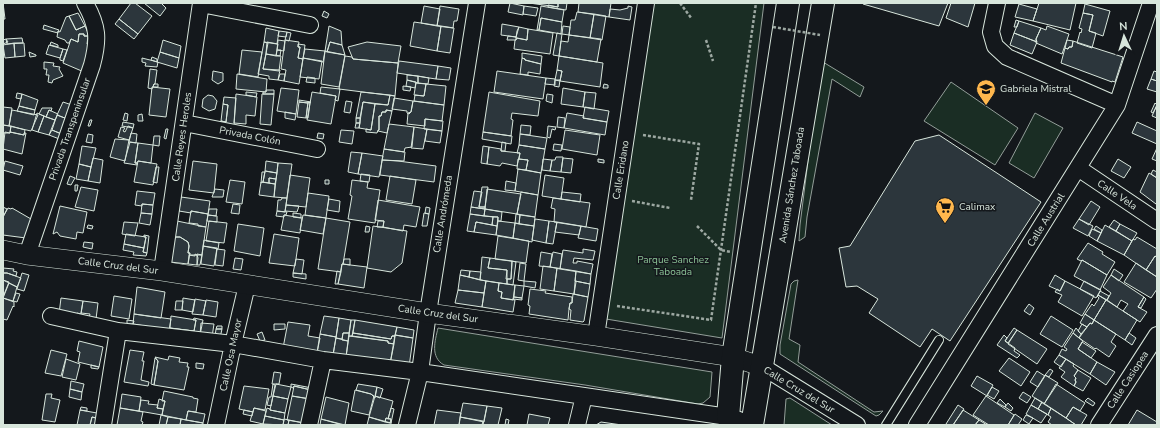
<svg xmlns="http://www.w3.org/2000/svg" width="1160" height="428" font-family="'Nunito Sans',sans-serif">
  <rect width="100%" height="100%" fill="#14181c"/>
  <path fill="#1a2d24" stroke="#939e99" d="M653,3H764L722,338L606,319Z
    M823,62L864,87L860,97L832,79L807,217L805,237L799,241L800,225L813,121Z
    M951,82L1018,128L995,165L924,121Z
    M1035,113L1063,128L1034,178L1009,163Z
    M798,280L789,339L800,345L798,362L874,412L883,411L879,415L876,416L780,354V345L791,284L794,281Z
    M438,328L712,372L710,397L703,403L698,404L585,385L444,365C430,357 435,341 438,328Z
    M790,398L832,425H784L786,399Z"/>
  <path fill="#2c363c" stroke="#d8e6dc" d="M3,3L5,19H3Z
    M131,3H135L152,16L138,34L119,19Z
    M144,3H161L166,8L160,16Z
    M510,3L524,6L523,15L508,12Z
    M529,3H558V7Z
    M558,3H567L566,10L548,7V5L558,7Z
    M579,3H611L609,17L578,12Z
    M864,3H948L939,26L863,4Z
    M951,3H975L968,27L946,18Z
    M1039,3H1076L1070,30L1033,21Z
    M1019,4L1037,9L1033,21L1015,17Z
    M1085,4L1110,11L1103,36L1089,31L1093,15L1083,13Z
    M424,6L440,9L437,26L421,23Z
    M440,6L459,9L457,21H454L453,28L437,26Z
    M524,6L538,8L536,16L523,14Z
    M541,6L564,10L562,22L541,18L539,30H537Z
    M628,6L632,7L630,20L609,17L610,9L620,10L628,8Z
    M324,11L329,14L327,18L322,16Z
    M577,12L594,14L590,38L569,35L571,20H575Z
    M78,13L85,26L76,30L69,16Z
    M1083,13L1093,15L1089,31L1096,33L1092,48L1077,43L1080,32L1081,33L1082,29L1079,28Z
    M594,14L606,16L602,40L590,38Z
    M69,16L76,30L85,26L88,33V36H84V34H79L78,42L71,39L69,43H67L65,40L57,37L58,31L60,32L66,17Z
    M541,18L562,22L561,34L539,30Z
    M119,19L138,34L134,39L115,24Z
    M1016,20L1019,21L1017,27H1014Z
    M1019,21L1041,28L1036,39L1037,42L1014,33Z
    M414,22L441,26L437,51L410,46Z
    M502,24L519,27L516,37L501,35Z
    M44,25L59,30L58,32V33L43,29Z
    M329,26L341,31L342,45L330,42L327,52L325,51Z
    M441,26L454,28L450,53L437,51Z
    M563,26L570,27L569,35L562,34Z
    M1047,26L1069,34L1062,54L1036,43V39L1041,28L1046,30Z
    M519,27L528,29L527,40L516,38L517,31Z
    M266,28L279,31L277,44L264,42Z
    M528,29L553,33L550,54L514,49L515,40H516L517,38L527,40Z
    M279,31L287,32L286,37L278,36Z
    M287,32L291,33L289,41L285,40Z
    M557,33L562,34L559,56L553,55Z
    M1014,33L1037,42L1032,54L1010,45Z
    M79,34H84V36H88L87,44L89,45L84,72L63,63L71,39L78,42Z
    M569,35L601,39L597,62L559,56L561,41L568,42Z
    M508,36L516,37V40H507Z
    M22,38L23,43L7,44L6,39Z
    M6,39L8,42L3,44V40Z
    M163,40L181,46L179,58L160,52Z
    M278,40L285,41L284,51L277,50Z
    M285,40L299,42L298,47H300L298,58L303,59L299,84L284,81L286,70L281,69Z
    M1067,40L1073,41L1072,47H1069L1068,49L1065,48Z
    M1073,41L1123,57L1115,82L1112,81V82L1061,63L1065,48L1068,49L1069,47H1072Z
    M51,42L58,45V47L50,45Z
    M264,42L268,43L263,69L280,70L278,80L269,79V76L258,74Z
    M267,42L278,44L276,56L266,54Z
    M330,42L342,45L345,55L327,52Z
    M367,42L401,46L398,63L353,59L348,47Z
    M14,43H24L25,56L15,57Z
    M14,43L15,57L5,58L3,45Z
    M298,44L305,45L303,59L298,58L300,47H298Z
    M49,45L63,49L60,58L46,54Z
    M63,49L67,50L63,61L60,60V58Z
    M305,49L325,51L323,62L303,58Z
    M242,50L262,52L258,77L239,74Z
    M277,50H281L280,56H276Z
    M325,51L345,55L339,87L321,84Z
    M29,52L36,55V56L30,57Z
    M160,52L179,58L177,68L157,62Z
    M522,53L542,56L541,64L525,60V59L522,58Z
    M266,54L281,56L279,71L263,69Z
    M345,56L352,57L353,59L398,63L395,96L339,89Z
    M559,56L603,63L600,87L560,81L562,71L557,70Z
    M152,57L157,59V62L151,60Z
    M142,58L158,62L157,67L145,66L146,63L142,62Z
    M303,58L322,61L319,79L300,77Z
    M522,58L525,59V60L541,64L540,74L528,72V75L520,74Z
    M399,61L438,66L436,79L397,73Z
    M44,62L54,63L53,66L60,67L59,69L63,76L53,80L52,83L48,82L49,75H46L47,69H44Z
    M438,66L451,68L449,80L436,79Z
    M150,69L157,70L155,84H154L152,89L148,88Z
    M557,70L562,71L560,81L555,80Z
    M213,71L223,73V81L218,84L212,80Z
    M497,71L546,78L543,99L494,92Z
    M1154,71L1157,72V81L1151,79Z
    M237,74L267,79L266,92L236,89Z
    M280,74H285L284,81L278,80Z
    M407,75L418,76V83L407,80Z
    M418,76L429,78L428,84L418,83Z
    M307,77L315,78V83L306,82Z
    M546,78L555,79V85L545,84Z
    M1151,79L1157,81V92L1147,89Z
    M407,80L416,82L415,88L406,86Z
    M555,80H560L559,87L554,86Z
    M416,83L426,84L424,96L414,95Z
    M154,84H158V87H153Z
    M426,84L446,86L444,105L414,101L415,95L424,96Z
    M604,84L608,85V88H603Z
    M403,86L411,87L410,91L403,90Z
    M152,87L170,89L166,117L149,115Z
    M321,87L340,89L338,101L335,100L336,96L320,93Z
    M281,88L299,90L296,114L277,111Z
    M563,88L585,92L583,107L561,104Z
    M266,90H274V94H263V92H266Z
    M246,92L257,93L256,97L246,95Z
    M312,92L336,96L331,124L307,120Z
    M361,92L390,95L388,105L363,102L360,118H356Z
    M489,92L540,101L538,116L512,113L511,119L513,120L511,136L483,132Z
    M585,92L596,93L594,109L583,107Z
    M17,93L22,94L21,99L16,98Z
    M22,94L38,100L35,110L19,106Z
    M236,94L257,97L255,116L246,115V124L234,123Z
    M262,94H274L271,125L260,124Z
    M547,94L553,95L552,103L546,101Z
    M208,95L213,96L217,101L215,109L209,111L202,107L203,99Z
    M390,95L395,96L392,111L386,110V112H382L381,116H379V130H378L377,133L366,132V129L371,130L375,104L388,105Z
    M224,97L236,98L234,125L220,123L221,121L226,122L228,105L223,104Z
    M394,98L413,101L411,112L409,114L407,113V111L392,109Z
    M299,100L311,102L308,103L299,102Z
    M346,101L352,102L350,113L344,112Z
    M413,101L444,105L442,121L425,119V126L407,124L408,113L411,112Z
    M63,102L75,106L70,120L57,115Z
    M299,102L308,103L306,118L297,117Z
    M308,102L310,103L308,118H306Z
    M363,102L375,104L371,130L359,128Z
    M1155,103L1157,105L1153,113L1151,112Z
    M223,104L228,105L226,122L221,121Z
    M1157,105V118L1152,116Z
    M19,106L35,110L34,115L17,111Z
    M3,107L12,108L9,126L3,125Z
    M585,107L609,111L607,122L583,118Z
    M42,108H52L51,111L49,110L46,117L39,114Z
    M12,110L38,115L31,131L9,126Z
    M49,110L58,114L55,120L46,117Z
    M386,110L392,111L387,133L378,131L379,130V116H381L382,112H386Z
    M285,112L296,114L295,120L285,118Z
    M37,113L44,116L38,132L32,130Z
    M125,113L128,114L127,121L123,120Z
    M567,113L584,116L583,118L607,122L605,135L564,128Z
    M142,114L143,121H138V115Z
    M57,115L70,120L64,135L52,130Z
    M44,116L55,120L49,135L38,132Z
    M558,117L565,118L564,128L557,127Z
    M356,118H360V123H356Z
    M425,119L443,121L442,131L424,129Z
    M90,120H92L90,126H88Z
    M123,122L134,124L133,128L122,126Z
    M1137,122L1157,131V144L1132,133Z
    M356,123H360L359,128H355Z
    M389,124L414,127L412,147L405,148L404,152L384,149Z
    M3,125L11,126L10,133H3Z
    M521,125L531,126L530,135L520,134Z
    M11,126L25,130L24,135L10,132Z
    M128,126L133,128L129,140L118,137L121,127L125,128L123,131L125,132Z
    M548,126L556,127L555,130L552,129L550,138L547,137Z
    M414,127L427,129L423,149L411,148Z
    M166,129H168L166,139L164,138Z
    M427,129L442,131L440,143L425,141Z
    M52,130L64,135L62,140L49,135Z
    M341,130L354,131L352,144L339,142Z
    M565,130L600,135L597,155L562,149Z
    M5,132L10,133V132L24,135V133H26L22,154L3,149Z
    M483,132L512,136L511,144L482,139Z
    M131,133L137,134L136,143L129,142Z
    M318,133L324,134L323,139L317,138Z
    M88,134L93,135L92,143L86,142Z
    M520,134L547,138L545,149L519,145Z
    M939,135L1041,202L950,341L932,329L920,347L869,313L878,299L857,286L846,287L839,248L850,246L915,141Z
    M154,136H160L159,146L153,145Z
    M115,139L129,140L125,161L110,157Z
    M130,142L138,143L135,163H137V165L124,163Z
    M502,142L506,143L505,151H501Z
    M138,143L153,145L151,163L138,161L137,163H135Z
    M554,144L562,145L561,151L553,150Z
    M519,145L545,149L541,173L526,170L528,160L519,159L520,153H517Z
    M82,146L96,148L91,167L79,164Z
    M483,146L489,147L487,164L481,163Z
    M489,147L501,149V151L520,153L517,166L502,163L500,166L487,164Z
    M1157,148V161L1152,159Z
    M384,149L405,152L404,161L382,160Z
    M351,152L362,153L358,174L348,172Z
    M362,153L383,156L379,177L358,174Z
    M556,157H563L561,172L550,171L552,160H555Z
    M93,158L103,160L100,183L88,181Z
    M563,158L573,159L571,173L561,172Z
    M518,159L528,160L526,170L517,169Z
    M543,159L552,160L550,171L542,170Z
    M598,159L604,160V163L598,162Z
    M1118,159L1131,167L1124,178L1111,171Z
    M382,160L398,161L436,166L434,182L380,175Z
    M5,161L23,166L20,175L3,170Z
    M138,161L157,164L153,185L134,182Z
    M193,161L217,164L214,193L189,190Z
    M266,161L278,163L277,173L265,171Z
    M278,163L292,164L287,198L274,197Z
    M79,164L91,167L88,181L76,179Z
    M156,167H159L157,183L153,182Z
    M518,169L541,173L538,195L515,191Z
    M1153,170L1157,172V178L1151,174Z
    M265,171L277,173L276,179L269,178V183L263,182Z
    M262,172H265L263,182L261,183Z
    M1149,173L1157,178V201L1156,204L1140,192Z
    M361,174L370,175L369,182L360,181Z
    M290,175L310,178L306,207L286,205Z
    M545,175L564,178L561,199L542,196Z
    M70,176L75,178L71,185L67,184Z
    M390,176L416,180L412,204L386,200Z
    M269,178L276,179L275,184L269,183Z
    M230,180L245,182L242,204L226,202Z
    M325,180H329V184H325Z
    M352,180L368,182L367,188L380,190L375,223L348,219L352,196L350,195Z
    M506,181L516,183L515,191L505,190Z
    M261,182L275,184L274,197L259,195Z
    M75,185H78L77,191H75Z
    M81,187L98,190L94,211L75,207Z
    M482,187H488L485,207H479Z
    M215,189L224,190L223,197H212Z
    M487,189L521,194L517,214L485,209Z
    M137,191L155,193L153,205L142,204V206L135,205Z
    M474,191L482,192L479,207H485V209L471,207Z
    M521,192L538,195L535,217L517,214Z
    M562,192L581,194L580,202L561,199Z
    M308,193L329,196L326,218L305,215Z
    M181,197L210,201L208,214L191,211V213L179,211Z
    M282,198H287L285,212L277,211L278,200H281Z
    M553,198L590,203L586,227L554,222L555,209L551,208Z
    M329,199L340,201L339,212L327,210Z
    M378,200L420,207L416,227L404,225L403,231L383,227L384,221L375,220Z
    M1091,201L1100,207L1089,225L1079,219Z
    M142,204L153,205L152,214L141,213Z
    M233,204L240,205L239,214L231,213Z
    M286,205L299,206L297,212L285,211Z
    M60,206L87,212L83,233L77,232L76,239L60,236L57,232L53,234Z
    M3,207L7,209L3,217Z
    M426,207L430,208L429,214L425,213Z
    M471,207L485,209L484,216L470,214Z
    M8,208L11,209L12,208L31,219L26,238L3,235V217Z
    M209,209H217L216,216L208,215Z
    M485,209L502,212L501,221H498V217L484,216Z
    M191,211L208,214L206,227L198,226V224L189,223Z
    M277,211L287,212L286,215H284V217L276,216Z
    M141,213L152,214L150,225L139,223Z
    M293,213L301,214V218L293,217Z
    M424,213L429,214L427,226H422Z
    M470,214L493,217L492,225L476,222L474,232L467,231Z
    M516,214L520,215L519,224L515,223Z
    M208,215L217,216V222L207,221Z
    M284,215L302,218L300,233L281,230Z
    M303,215L326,218L323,234L300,230Z
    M520,215L535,217L534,226L519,224Z
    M493,217H498L497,226L492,225Z
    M326,218L350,222L343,264H342L341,272L318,269Z
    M535,219L549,221L546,243L532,240Z
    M1079,219L1093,226L1088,236L1073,228Z
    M1114,220L1120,224L1116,231L1109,227Z
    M177,221L206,227L202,255H189L190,253H188L189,246L188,242L180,237H175Z
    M209,221L227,223L224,243L206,241Z
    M378,221H384L383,227H377Z
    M498,221L515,223L513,238L496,235Z
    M549,221L557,222L553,244L546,243Z
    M124,222L138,223L135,236L122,234Z
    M476,222L497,226L496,235L474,232Z
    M557,222L581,226L579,235L555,232Z
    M515,223L534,226L532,242L513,238Z
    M238,224L264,228L260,256L234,251Z
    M1120,224L1137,233L1132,241L1116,231Z
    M88,225L93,226L92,229L87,228Z
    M1105,225L1132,241L1124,255L1097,241Z
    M366,226L370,227L369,232H365Z
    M373,226L407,231L402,263L391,272L367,268Z
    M581,226L598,229L596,241L578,238Z
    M1096,226L1102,230L1101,233L1094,229Z
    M1092,229L1101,233L1097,241L1089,236Z
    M126,234L146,237L144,248L124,244Z
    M274,234L299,238L295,266L269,263Z
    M144,235L149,236L147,253L143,252L146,237H144Z
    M498,236L529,241L526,263L495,259Z
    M175,237H180L188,242L189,246L188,253H190L188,264L170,262Z
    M1137,237L1157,249V255L1156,257L1155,256L1146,270L1124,255L1133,239L1135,240Z
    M204,240L219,243L218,249L203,246Z
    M84,242L93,243L92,249L83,247Z
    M1088,243L1103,252L1102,254L1115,262L1107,275L1082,260L1081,261L1077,259Z
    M124,244L144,248L143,252L147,253L146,256L133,255L134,252L123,250Z
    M203,246L217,248L214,266L201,264Z
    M217,249L225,250L223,266L215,265Z
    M583,249L595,251L593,260L574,258L573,263H577V261L593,264L591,274L560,269L563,250L583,253Z
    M541,252L552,254L550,267L539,266Z
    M553,252L562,254L560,269L550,267Z
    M195,254L197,255L198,258L197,265L188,264L189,255L195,256Z
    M197,254L202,255L200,265H197Z
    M1155,256L1157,257V277L1146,270Z
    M482,257L490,258L488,268L507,270V284L480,280Z
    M235,258L243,259L241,270L233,269Z
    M490,258L512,261L511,279H506L507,270L488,268Z
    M296,259L304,260L302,274L293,273Z
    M344,259H350V265L343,264Z
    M1082,260L1107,275L1100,290L1074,276Z
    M512,261L516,262L513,285L507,284V279H511Z
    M520,263L526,264L524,281L518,280Z
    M1136,263L1157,277V289L1151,298L1124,282Z
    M342,264L367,267L364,288L338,284Z
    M543,266L557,268L554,291L540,289Z
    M3,268L14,269L13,271L17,272L16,276L7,273H3Z
    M557,268L576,271L574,294L554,291Z
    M1114,269L1123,275L1119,281L1111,275Z
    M461,270L470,271L469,277L460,275Z
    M337,271L341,272L338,284H335Z
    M470,271L481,272L480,280L469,277Z
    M576,271L591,274L590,284L575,281Z
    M3,273H7L21,278L17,287L3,280Z
    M22,273L29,275L24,291L17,289Z
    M293,273L306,274V279L293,277Z
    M460,275L486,281L484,293L458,290Z
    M1055,275L1065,281L1060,291L1049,286Z
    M1111,275L1144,297L1138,307L1147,312L1140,322L1123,311L1128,304L1121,300L1117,307L1107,300L1111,293L1103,287Z
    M3,280L9,282L3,297Z
    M486,281L499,283L498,291L502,292L501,298L515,300L513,312L482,307Z
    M524,281L536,282L535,288L524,286Z
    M575,281L590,284L588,297L574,294L576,282Z
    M1065,281L1094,296L1082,316L1058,302L1062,295L1055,292L1057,289L1060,291Z
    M1084,281L1101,290L1096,298L1080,289Z
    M9,283L17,287L13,301L3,298Z
    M499,283L515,285L513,300L501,298L502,292L498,291Z
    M515,285L524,286L522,298L514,297Z
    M137,287L165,292L161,318L134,314Z
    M530,289L546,291L545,293L572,297V303H570L569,309L568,320L529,314L530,306L528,305Z
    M458,290L484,293L482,307L455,303Z
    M1100,291L1109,296L1107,300L1098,295Z
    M16,293L20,294L17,302L13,301Z
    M573,294L588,297L584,321L583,322L570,320L571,310L569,309L570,303H572Z
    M1098,295L1106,300L1094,320L1085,314L1092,304L1094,306L1099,298L1097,296Z
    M114,296L132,299L129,319L111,316Z
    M514,297L522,298V300L513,299Z
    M1144,297L1146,299L1141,308L1138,307Z
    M3,298L14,302V307L13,306L7,320L3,319Z
    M61,298L83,301L81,314L77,313L76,316L59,314Z
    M183,298L195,300L193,312L182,310Z
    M195,299L206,301L203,315L192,314Z
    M206,300L218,302L216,317L203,315Z
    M1106,300L1137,320L1125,340L1094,320Z
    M83,301L98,303L96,319L89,318L90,314L81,313Z
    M176,301H183L182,310H175Z
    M1029,304L1034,308L1030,315L1024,311Z
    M134,314L171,319L169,330L133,324Z
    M1085,314L1094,320L1092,324L1090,323L1087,327L1080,323Z
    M171,316L196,320L194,331L170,328Z
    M324,316L339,318L336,337L320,334Z
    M1051,316L1073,330L1062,347L1040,334Z
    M194,318L203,320L200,335L169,330L170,328L194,331L196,320H193Z
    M339,318L351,320L349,333H343L342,339L336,338Z
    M127,320L134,321L133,324H127Z
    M351,320H355L352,336H349Z
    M355,320L397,327L395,336H392L391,339L353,333Z
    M1094,320L1116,334L1111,342L1116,346L1109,357L1096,348L1095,349L1079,338L1090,323L1092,324Z
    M288,322L310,325L308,336L320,338L317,353L283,348Z
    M201,323L214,324L212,337L200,335Z
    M274,324H285V329L274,330Z
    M1082,324L1087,327L1081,334L1078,331Z
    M217,326H222V329H216Z
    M397,327L414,330L413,338L395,335Z
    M1014,328L1017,330L1008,343L1005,341Z
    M1076,328L1081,334L1079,338L1073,333Z
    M216,329H222L220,338L215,337Z
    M1017,330L1047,349L1037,364L1008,344Z
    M262,332L265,340L260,341L257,334Z
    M343,333H349L348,341L342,340Z
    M353,333L391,339L392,336H395L394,344L388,343V341L352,336Z
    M1073,333L1083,341L1078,349L1097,362L1090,374L1059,355L1062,349L1066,351L1067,349L1064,347Z
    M1129,333L1136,338L1132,345L1125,340Z
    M320,334L336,337L333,355L317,353Z
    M395,335L413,338L409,367L390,364Z
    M1004,335L1007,338L1005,341L1015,348L1014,351L1020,355L1017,358L997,345Z
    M349,336L388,341V343L394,344L390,364L346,357Z
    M336,338L348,341L346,357L333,355Z
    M79,341L103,347L99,367L78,362L80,352L77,351Z
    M1082,342L1096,351L1091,358L1078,349Z
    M51,350L67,354L61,376L45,373Z
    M130,350L144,352L142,361H144L141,380L149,382L148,386L124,382Z
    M1059,355L1066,359L1061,367L1054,362Z
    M169,356L180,358L179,362L188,363L187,367H189L184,390L154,385L158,361L155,357L168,360Z
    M155,358L158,361L154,385L151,384Z
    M1009,358L1030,372L1021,386L999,371Z
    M66,359L80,364L76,380L62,377Z
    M1066,359L1074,364L1073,366L1078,370L1074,376L1076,378L1075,380L1076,382L1074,386L1061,377L1065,372L1059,368Z
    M1097,362L1115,372L1106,385L1090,374Z
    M196,363L204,364L203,369L196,368Z
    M91,365L99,367L98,369L91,368Z
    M1050,369L1053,371L1049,377L1045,375Z
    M1078,370L1091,378L1083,391L1074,386L1076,382L1075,380L1076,378L1074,376Z
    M1037,371L1045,376L1038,387L1030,382Z
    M274,372L281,373L279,384H272Z
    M1045,375L1058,383L1044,404L1032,396Z
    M977,376L993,385L987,396L971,386Z
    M71,381L84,384L82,392L70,389Z
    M273,384L275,385L271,406L267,405L269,397H271Z
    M276,384L291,387L288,399L273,396Z
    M291,384L312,388L311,390L294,386L293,388L291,387Z
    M358,384L377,387L375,398L371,394L356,390Z
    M1056,384L1085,403L1080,411L1073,407L1066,418L1044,404Z
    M244,386L269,389L265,410L254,408L253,412L239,409Z
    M294,386L311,390L310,399L292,396Z
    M377,387L383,389L380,398L375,396Z
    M992,387L999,391L994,399L987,395Z
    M70,389L82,392L81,400L69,397Z
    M355,390L371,394L374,396L369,415L351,411Z
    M164,391L193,397V398L198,399L196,412L188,411L186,420L162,415L165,401H162Z
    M1023,392L1031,397L1027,403L1019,398Z
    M46,394H52L51,398L60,400L55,422L42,420Z
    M122,394L141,397L139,411L120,408Z
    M273,396L288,399L285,413L270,410Z
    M292,396L310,399L304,423L287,420Z
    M375,396L393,401L388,419L386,418L385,422L369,417Z
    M986,396L1014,415L1008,425H989L973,415Z
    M326,397L349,403L345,425L321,419Z
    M1035,398L1042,402L1038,409L1031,405Z
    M1088,398L1095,403L1093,406L1085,401Z
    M159,399L165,401L163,409L157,408Z
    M1000,399L1006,405L1005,407L997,403Z
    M141,400L149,401L148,404L158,405L157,408L163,409L162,415L139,411Z
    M1042,402L1051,408L1048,415L1038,409Z
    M463,403L487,406L484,422L460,417Z
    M1008,403L1013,408L1011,411L1005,407Z
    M958,405L964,409L953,425H948L946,424Z
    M1031,405L1047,414L1041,423L1026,414Z
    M487,406L502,408L498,425H483Z
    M81,407L87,408V411L80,410Z
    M1073,407L1087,415L1081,425H1076L1066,418Z
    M120,408L143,412L141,421L143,422L142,425H117Z
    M254,408L266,411L263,424L250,421Z
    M267,408L270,409V410L285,413L284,420L265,416Z
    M391,408L394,409L391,423V419H388Z
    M1051,408L1066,418L1076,425H1052L1048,422L1051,417L1048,415Z
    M80,410L97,413L96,418L92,417L90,425H77Z
    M244,410L253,412L252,416L243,414Z
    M437,410L461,413L459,425H434Z
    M963,410L979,420L975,425H953Z
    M1137,410L1157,422V425H1128Z
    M188,411L205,414L203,423L186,420Z
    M529,414L550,418L548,425H527Z
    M1015,414L1022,419L1018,425H1008Z
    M161,415L168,417L166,425H159Z
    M1026,415L1033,418L1029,424L1023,420Z
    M265,416L284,420L283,425L263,424Z
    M92,417L96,418L95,425H90Z
    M168,417L181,419L180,425H166Z
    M369,417L391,423V425H367Z
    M460,417L483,421L482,425H459Z
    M386,418L391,419L390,423L385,422Z
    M181,419L203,423V425H180Z
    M284,419L289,420L288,425H283Z
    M321,419L339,424V425H320Z
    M506,419L509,420L508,425H505Z
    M289,420L304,423V425H288Z
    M979,420L987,425H975Z
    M601,422L622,425H596Z"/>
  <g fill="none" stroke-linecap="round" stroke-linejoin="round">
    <defs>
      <path id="service" d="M886,425L939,340"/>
      <path id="minor" d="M997,3L991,32L995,46L1007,57L1117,105
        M201,4L310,25
        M184,123L317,149
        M1078,168L1157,221
        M27,255L92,65C99,39 98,26 85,3
        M162,271L201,3
        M51,316L118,331L233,344L323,360L420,372L728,417L739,420
        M596,336L646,3
        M763,367L857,425
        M103,425L118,331
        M216,425L233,344L247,285
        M309,425L323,360
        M407,425L420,372L428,313L477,3
        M577,425L584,396
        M917,425L1117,105L1151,3
        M1099,425L1157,335"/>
      <path id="tertiary" d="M3,250L27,255L162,271L428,313L596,336L733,357L763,367"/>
      <path id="secondary" d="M732,425L728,417L733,357L788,3
        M752,425L823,3"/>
    </defs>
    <use href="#service" stroke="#d8e6dc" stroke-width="10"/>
    <use href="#minor" stroke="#d8e6dc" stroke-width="18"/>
    <use href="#tertiary" stroke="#d8e6dc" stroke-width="20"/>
    <use href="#secondary" stroke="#d8e6dc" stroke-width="24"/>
    <path stroke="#9da8a2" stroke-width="2.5" stroke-dasharray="3 2" stroke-linecap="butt" d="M680,3L692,19
      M706,40L713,61
      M643,135L699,144L691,200
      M632,201L670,208
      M697,226L721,250L731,252
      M617,306L711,320L756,3"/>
    <use href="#service" stroke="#14181c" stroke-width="8"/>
    <use href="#minor" stroke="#14181c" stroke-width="16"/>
    <use href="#tertiary" stroke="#14181c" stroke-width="19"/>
    <use href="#secondary" stroke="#14181c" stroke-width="22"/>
    <path stroke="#9da8a2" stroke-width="2.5" stroke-dasharray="3 2" stroke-linecap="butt" d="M773,27L820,35"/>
  </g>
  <defs>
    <symbol id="school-pin" viewBox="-11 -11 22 30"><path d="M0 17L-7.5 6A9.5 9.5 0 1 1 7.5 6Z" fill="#ffb74d" stroke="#14181c"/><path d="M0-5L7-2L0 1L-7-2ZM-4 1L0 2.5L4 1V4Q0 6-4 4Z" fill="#111"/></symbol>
    <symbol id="supermarket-pin" viewBox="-11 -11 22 30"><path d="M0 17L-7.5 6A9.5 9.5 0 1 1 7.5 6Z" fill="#ffb74d" stroke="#14181c"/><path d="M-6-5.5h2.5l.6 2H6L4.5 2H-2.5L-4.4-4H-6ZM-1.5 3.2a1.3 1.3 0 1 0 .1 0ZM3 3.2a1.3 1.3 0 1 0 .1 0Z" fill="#111"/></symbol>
  </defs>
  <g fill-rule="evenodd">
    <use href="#school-pin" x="975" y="78" width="22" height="30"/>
    <use href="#supermarket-pin" x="934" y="196" width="22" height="30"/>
  </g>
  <g text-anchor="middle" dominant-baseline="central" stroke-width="3" stroke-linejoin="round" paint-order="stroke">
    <g font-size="10" fill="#d8e6dc" stroke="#14181c" text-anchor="start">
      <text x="1000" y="89">Gabriela Mistral</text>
      <text x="959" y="207">Calimax</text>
    </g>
    <g font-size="10" fill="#d8e6dc" stroke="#14181c">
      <text transform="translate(70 129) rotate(-71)">Privada Transpeninsular</text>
      <text transform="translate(250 136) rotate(11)">Privada Colón</text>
      <text transform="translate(182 137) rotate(-82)">Calle Reyes Heroles</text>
      <text transform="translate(621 170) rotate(-81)">Calle Eridano</text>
      <text transform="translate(792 185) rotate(-81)">Avenida Sánchez Taboada</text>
      <text transform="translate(1117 195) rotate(34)">Calle Vela</text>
      <text transform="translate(443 214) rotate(-81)">Calle Andrómeda</text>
      <text transform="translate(1046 220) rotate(-58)">Calle Austrial</text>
      <text transform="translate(118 266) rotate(7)">Calle Cruz del Sur</text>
      <text transform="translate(438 314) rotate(8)">Calle Cruz del Sur</text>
      <text transform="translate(231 355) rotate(-78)">Calle Osa Mayor</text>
      <text transform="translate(1128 380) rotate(-57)">Calle Casiopea</text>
      <text transform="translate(799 390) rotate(31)">Calle Cruz del Sur</text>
    </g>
    <g font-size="10" fill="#8ac095" stroke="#14181c">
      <text x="673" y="260">Parque Sanchez<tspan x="673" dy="12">Taboada</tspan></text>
    </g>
  </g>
  <rect width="1160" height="428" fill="none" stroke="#d8e6dc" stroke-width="8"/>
  <g transform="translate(1124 36) rotate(356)" stroke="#14181c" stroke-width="3" paint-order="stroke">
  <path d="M0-3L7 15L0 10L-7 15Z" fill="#d8e6dc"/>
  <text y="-6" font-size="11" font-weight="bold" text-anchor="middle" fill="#d8e6dc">N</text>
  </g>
</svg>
